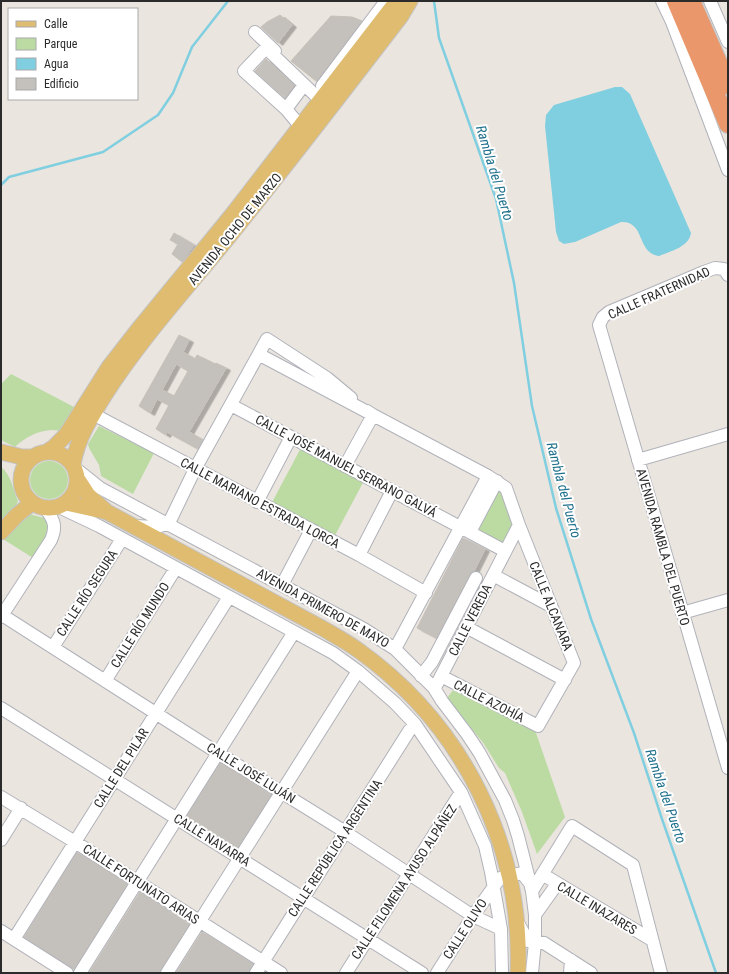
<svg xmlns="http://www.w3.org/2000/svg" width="729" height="974" font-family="'Roboto Condensed',sans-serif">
  <defs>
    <filter id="shadow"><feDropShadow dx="4.5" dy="2.5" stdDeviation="0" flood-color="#0004"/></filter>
  </defs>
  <rect width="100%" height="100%" fill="#ebe5df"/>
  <path fill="#bbdba3" d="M11,374L74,407L59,431C45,427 25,437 15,447L1,440V384Z
    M99,426L154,453L133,494L101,476L99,465L89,448L88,444Z
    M303,444L366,477L332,541L269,508Z
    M30 480a19 19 0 1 1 38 0a19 19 0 1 1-38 0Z
    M1,467C11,474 13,490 18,501L14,511L1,524Z
    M497,481L519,525L505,551L470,532Z
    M29,514L48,519L52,527L33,558L3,539L25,516Z
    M453,690L535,730L565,817L537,854L522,812L505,773L499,768L484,744L447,698Z"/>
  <path fill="#80cfe0" d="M615,87H622L630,94L691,233C689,247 671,251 659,256C636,253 646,221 621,222L575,242L564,244L559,241L556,232L545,126L546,115L554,105Z"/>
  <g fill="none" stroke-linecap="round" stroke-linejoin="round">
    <path stroke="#80cfe0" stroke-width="2.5" d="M434,1L439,38L496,199L514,283L532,406L556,508L591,619L634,733L662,819L716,973
      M1,185L9,177L103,152L158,115L173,93L192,47L228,1"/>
  </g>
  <path fill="#c4c0bb" stroke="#c7c1b9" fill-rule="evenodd" filter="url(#shadow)" d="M280,15L292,25L278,43L261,27L267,22Z
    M331,16L352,17L362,21L316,81L291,61Z
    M266,59L294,85L285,98L255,71Z
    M174,233L194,245L182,262L172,254L178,244L170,240Z
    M179,335L189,340L183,352L195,359L197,355L215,364L216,363L226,368L189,432L203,440L198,449L167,432L166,435L156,429L169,405L157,399L150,413L139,406ZM176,364L188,371L174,396L162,390Z
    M463,538L485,549L474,571L469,575L436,638L417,628Z
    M220,763L271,795L237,848L187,816Z
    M77,852L127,884L74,969L24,937Z
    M140,892L189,924L161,969L160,973H89Z
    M202,932L253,964L249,973H176Z"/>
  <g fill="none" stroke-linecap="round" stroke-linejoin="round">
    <defs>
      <path id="minor" d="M662,1L672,22L728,170
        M710,1L728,42
        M255,32L275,51
        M322,86L386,1
        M286,109L304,85
        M296,121L286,109L244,71L266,48L315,95
        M728,275L724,269L715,268L704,272L609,312L603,317L599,325L728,768
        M260,355L488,476L506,488L519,525L574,663L538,726L441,676
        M231,405L505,551
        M93,414L359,555L426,593
        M638,460L728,434
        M345,466L373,415L367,411
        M75,468L100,488L364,629L395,649L434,688L442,701L467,734L479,752L505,800L513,820L518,836L532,891L535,915V942L532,973
        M257,502L291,437
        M59,507L99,526L333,653L358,671L395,703L415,724L461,792L485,846L491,872L501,929L502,973
        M134,526L157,527L169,523L195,469L267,339L327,378L351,398
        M470,532L497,481
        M359,555L392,491
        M493,575L551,606
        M282,585L311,530
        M682,613L728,600
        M2,615L218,753L339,828L473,916L501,929
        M1,617L51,540C57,526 54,520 45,508
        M466,627L565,680
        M53,647L122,539
        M395,649L488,476
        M421,676L432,662L476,578
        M105,681L176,568
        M437,684L519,525
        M1,708L422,973
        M1,797L75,842L281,973
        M1,840L21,808
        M542,874L652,940
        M532,891L572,826L633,865L661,973
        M535,915L557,884
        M517,921L528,941L544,943L591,973
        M1,931L67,973
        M14,939L229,597
        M80,973L294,632
        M167,973L358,671
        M256,973L409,731L415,724
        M346,973L461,792
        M437,973L473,916L500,878L522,873L529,882
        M570,973L571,960"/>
      <path id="major" d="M48,451L54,447L66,435L109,367L137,331L232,215L397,1
        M21 480a28 28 0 1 1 56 0a28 28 0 1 1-56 0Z
        M1,452L22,457H32
        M73,464C78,437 90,419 104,396C141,338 188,287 231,234C289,162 345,89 401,16L410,1
        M77,478L88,495L105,510
        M66,503L107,512L322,628C334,635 347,642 358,650C462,724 523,845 518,973
        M1,532L17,515L32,503"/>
      <path id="highway" d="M676,1L728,124
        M691,1L728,85"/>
    </defs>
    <use href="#minor" stroke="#b0b2ba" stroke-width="14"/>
    <use href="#major" stroke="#c4c4c4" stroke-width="17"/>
    <use href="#highway" stroke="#c4c4c4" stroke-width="20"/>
    <use href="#minor" stroke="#fff" stroke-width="12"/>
    <use href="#major" stroke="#dfbc70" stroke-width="15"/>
    <use href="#highway" stroke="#ea976c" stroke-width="18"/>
  </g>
  <g text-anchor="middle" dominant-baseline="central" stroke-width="4" stroke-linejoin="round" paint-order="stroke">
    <g font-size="13" fill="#2b2b2b" stroke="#fff">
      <text transform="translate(235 229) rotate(-51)">AVENIDA OCHO DE MARZO</text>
      <text transform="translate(659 293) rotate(-24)">CALLE FRATERNIDAD</text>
      <text transform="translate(346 466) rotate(28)">CALLE JOSÉ MANUEL SERRANO GALVÁ</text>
      <text transform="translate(260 503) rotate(28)">CALLE MARIANO ESTRADA LORCA</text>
      <text transform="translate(663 547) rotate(74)">AVENIDA RAMBLA DEL PUERTO</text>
      <text transform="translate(87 593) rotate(-57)">CALLE RÍO SEGURA</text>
      <text transform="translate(551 606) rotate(68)">CALLE ALCANARA</text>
      <text transform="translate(323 608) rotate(29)">AVENIDA PRIMERO DE MAYO</text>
      <text transform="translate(470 620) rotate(-63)">CALLE VEREDA</text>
      <text transform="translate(140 625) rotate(-58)">CALLE RÍO MUNDO</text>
      <text transform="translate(489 701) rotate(27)">CALLE AZOHÍA</text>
      <text transform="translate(121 768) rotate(-58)">CALLE DEL PILAR</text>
      <text transform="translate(251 773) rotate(32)">CALLE JOSÉ LUJÁN</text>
      <text transform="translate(212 840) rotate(32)">CALLE NAVARRA</text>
      <text transform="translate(335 848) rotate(-57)">CALLE REPÚBLICA ARGENTINA</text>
      <text transform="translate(404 882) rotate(-57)">CALLE FILOMENA AYUSO ALPÁÑEZ</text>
      <text transform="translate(141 884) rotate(33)">CALLE FORTUNATO ARIAS</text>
      <text transform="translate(597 908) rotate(31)">CALLE INAZARES</text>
      <text transform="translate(465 929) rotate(-57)">CALLE OLIVO</text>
    </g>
    <g font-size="14" font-style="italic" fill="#1f708c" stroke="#fff">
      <text transform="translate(495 173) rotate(73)">Rambla del Puerto</text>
      <text transform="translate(564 490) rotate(75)">Rambla del Puerto</text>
      <text transform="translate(666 796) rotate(71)">Rambla del Puerto</text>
    </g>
  </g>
  <rect width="729" height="974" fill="none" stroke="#2b2b2b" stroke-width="4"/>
  <rect x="8" y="8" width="130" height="92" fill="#ffffff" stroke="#aaaaaa"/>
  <rect x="16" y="21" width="20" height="6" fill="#dfbc70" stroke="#aaaaaa"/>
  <text x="44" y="28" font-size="12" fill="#2b2b2b">Calle</text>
  <rect x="16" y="38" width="20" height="12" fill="#bbdba3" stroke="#aaaaaa"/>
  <text x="44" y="48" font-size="12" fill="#2b2b2b">Parque</text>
  <rect x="16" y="58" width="20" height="12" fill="#80cfe0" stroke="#aaaaaa"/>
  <text x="44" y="68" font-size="12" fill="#2b2b2b">Agua</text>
  <rect x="16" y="78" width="20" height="12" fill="#c4c0bb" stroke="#aaaaaa"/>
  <text x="44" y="88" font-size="12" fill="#2b2b2b">Edificio</text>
</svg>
